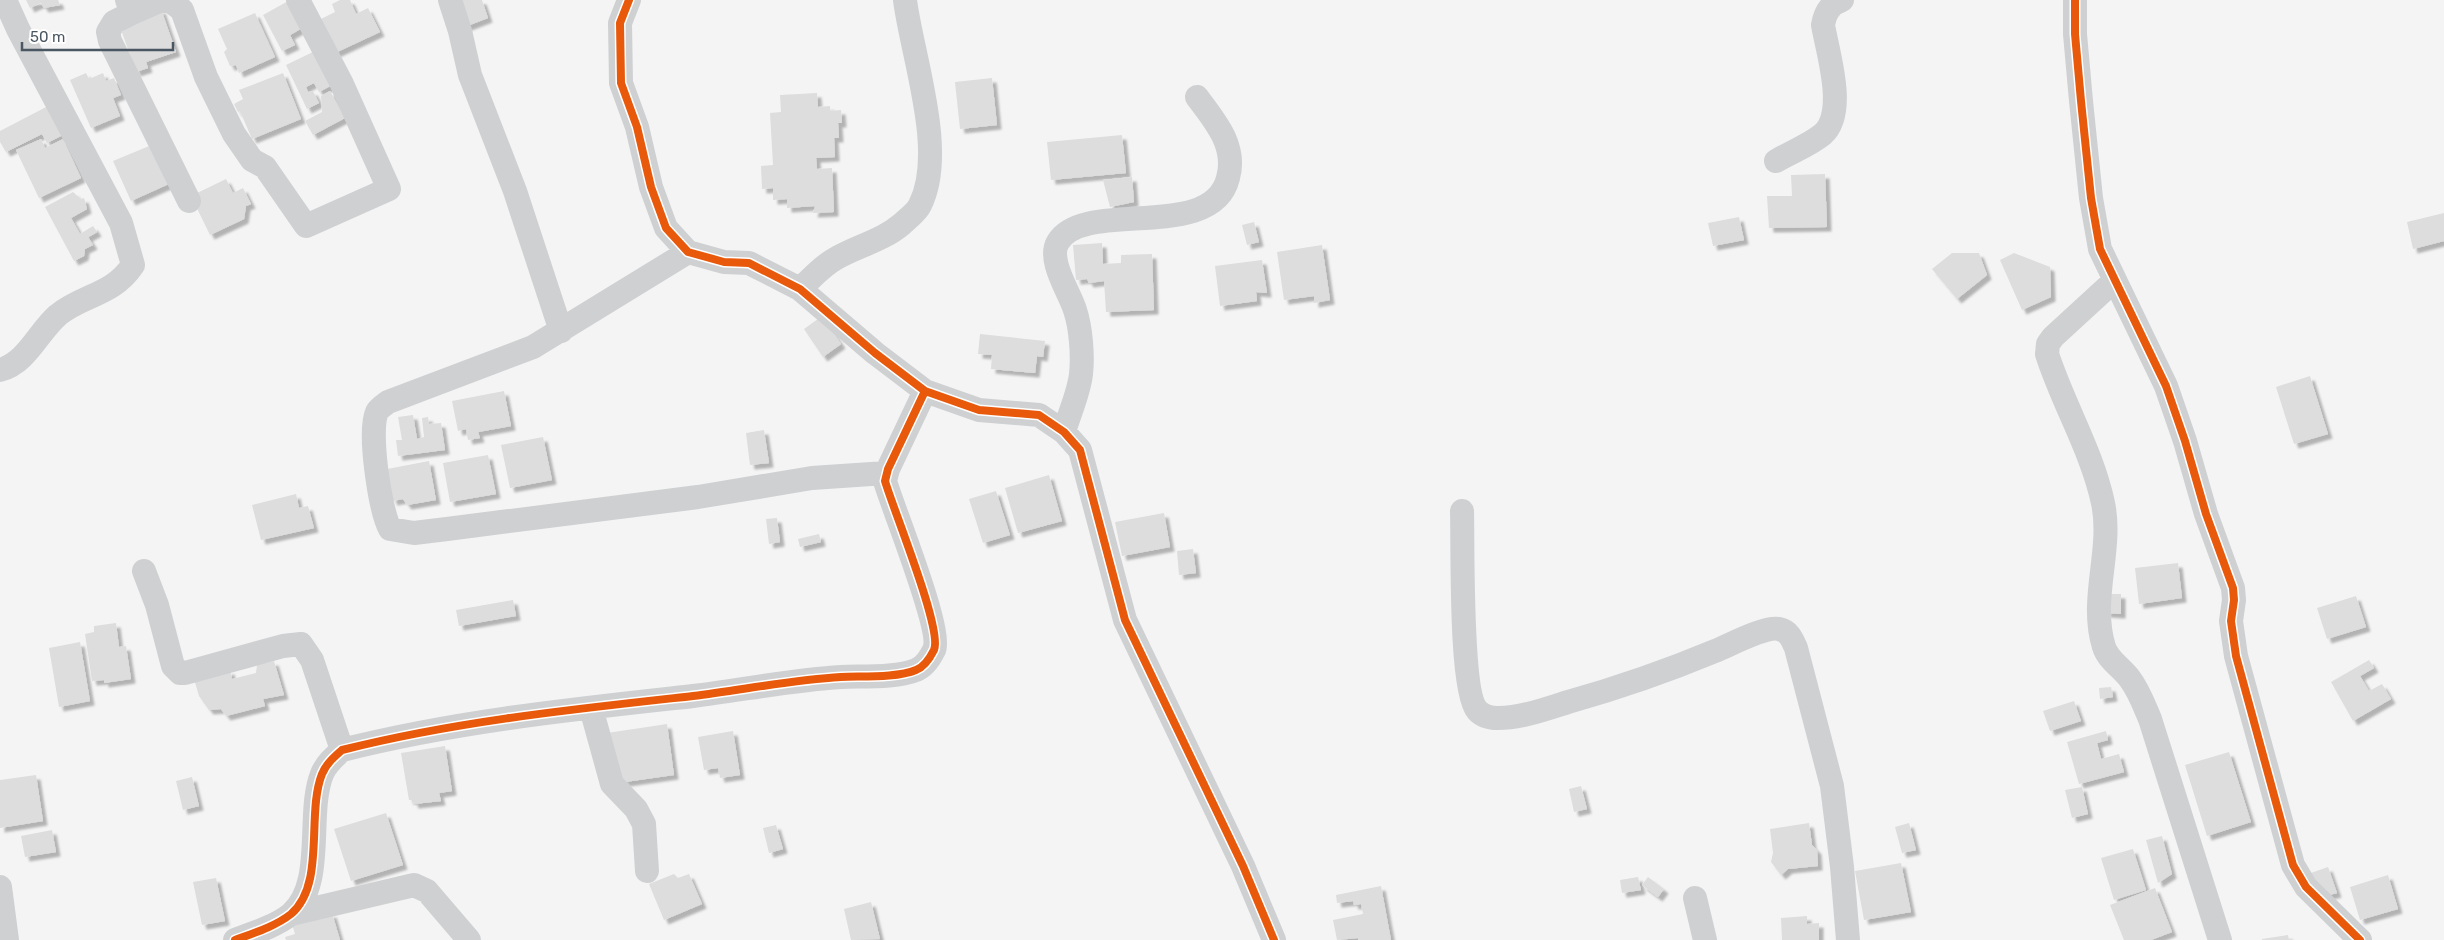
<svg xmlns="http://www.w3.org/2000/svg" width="2444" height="940" font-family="Rubik,sans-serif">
  <defs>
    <filter id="shadow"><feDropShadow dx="4.5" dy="4.5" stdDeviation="1" flood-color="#0004"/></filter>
  </defs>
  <rect width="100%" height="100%" fill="#f4f4f4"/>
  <path fill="#ddddde" filter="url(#shadow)" d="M26,0H58L60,5L44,8L41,3L30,8Z
    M290,0L304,27L290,35L295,45L282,51L263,15Z
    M340,0H350L356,14L368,8L380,32L335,53L319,20L335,12L332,4Z
    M452,0H482L488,18L462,28Z
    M161,9L176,52L146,62L148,68L136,72L119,24Z
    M255,13L275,57L239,73L236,65L230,66L224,52L227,49L218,29Z
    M317,50L334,84L319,92L314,83L306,87L308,92L313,91L319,103L307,109L286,65Z
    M86,73L89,79L103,73L106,81L114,78L121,95L113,98L120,116L91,128L70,80Z
    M283,73L301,119L252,139L240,111L238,112L234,104L243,99L239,90Z
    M992,78L997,125L960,129L955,82Z
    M330,91L345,118L313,135L305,121L322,112L321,96Z
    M817,93L818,107L830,106V111L841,110L842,123H838L839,138H834L835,157L816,158L817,169L832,168L834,212L813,213L815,206L787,208V199L773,200V188L762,189L761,166L773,165L770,113L781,112L780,95Z
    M48,106L63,135L47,143L42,134L6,152L0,142V131Z
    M1122,135L1126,173L1051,180L1047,142Z
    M41,139L45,148L63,139L81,178L39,198L16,150Z
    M154,144L171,183L131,201L113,161Z
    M1825,174L1827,227L1769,228L1767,196H1792L1791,175Z
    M1132,177L1134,202L1110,207L1103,180Z
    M226,179L233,193L243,188L251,204L246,206L244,219L210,235L191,196Z
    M73,192L81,199L84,198L87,209L71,218L80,234L93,226L97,232L88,237L93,245L85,249L84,256L74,261L45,207Z
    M2444,213V241L2413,249L2407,222Z
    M1739,217L1744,240L1713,246L1708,223Z
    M1254,222L1259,242L1247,245L1242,225Z
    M1102,243L1103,264L1121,263V255L1152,254L1154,310L1106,312L1104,281L1089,283L1087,279L1076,280L1073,245Z
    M1322,245L1330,300L1314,303V296L1284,300L1277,252Z
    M1952,253H1979L1987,275L1957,299L1932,269Z
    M2014,253L2050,267L2051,297L2022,310L2000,260Z
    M1262,260L1267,293L1256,292L1257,301L1220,306L1215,266Z
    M822,316L841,344L823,357L804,329Z
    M980,334L1045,341L1043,357L1037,356L1035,373L991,369L992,355L978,354Z
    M2310,376L2328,434L2294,444L2276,387Z
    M504,391L511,426L478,432L480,438L468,440L466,429L458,431L452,401Z
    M413,415L417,439L424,437L422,418L428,417L429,424L441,423L445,450L398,456L396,440H402L398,417Z
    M764,430L769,463L750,465L746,433Z
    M543,437L552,480L510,488L501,445Z
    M488,455L496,494L450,502L443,463Z
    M429,461L436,500L407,505L403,499L393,501L382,470Z
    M1049,475L1062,521L1018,533L1005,488Z
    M996,491L1010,535L983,543L969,499Z
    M296,494L299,508L308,506L314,528L261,540L252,505Z
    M1164,513L1170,547L1122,556L1115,522Z
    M777,518L780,542L769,544L766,519Z
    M819,534L821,542L800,547L798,539Z
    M1193,549L1196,573L1179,575L1177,551Z
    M2178,563L2182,598L2139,604L2135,568Z
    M2106,594H2121V614L2106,613Z
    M2356,596L2366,627L2327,639L2317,608Z
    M513,600L516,616L459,626L456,610Z
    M116,623L119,647L126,646L131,679L104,683V680L92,681L85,634L94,632V626Z
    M80,642L90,701L59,707L49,648Z
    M2369,660L2374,668L2360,676L2369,691L2382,684L2391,699L2353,721L2331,682Z
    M274,661L284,695L263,699L265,706L226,716L221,709L209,710L199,696L194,679L230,670L232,679L256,673L257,665Z
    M2111,687L2113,697L2100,699L2099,688Z
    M2074,701L2081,721L2050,731L2043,711Z
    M667,724L674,775L625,782L611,761L607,733Z
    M733,731L740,775L720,778L718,768L704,770L698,737Z
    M2106,731L2108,740L2097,743L2101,759L2119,754L2124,772L2079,784L2067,742Z
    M445,746L452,791L439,793L441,801L414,804L413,800H409L401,753Z
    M2229,752L2251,822L2207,836L2185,765Z
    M36,775L43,821L0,828V780Z
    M192,777L199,806L183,810L176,781Z
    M1581,786L1587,809L1574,812L1569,789Z
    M2082,787L2088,814L2072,818L2065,790Z
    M386,813L403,865L351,881L334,829Z
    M1809,823L1812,845L1817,850L1818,866L1788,869L1781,875L1771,862L1773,853L1770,829Z
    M1909,823L1916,850L1902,853L1895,827Z
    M776,825L783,849L769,853L763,828Z
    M52,830L56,852L25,857L21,836Z
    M2162,836L2172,874L2158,883L2146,840Z
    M2133,849L2146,890L2114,900L2101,858Z
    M1901,863L1911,912L1864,920L1855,871Z
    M2328,867L2337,893L2318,898L2308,874Z
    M674,874L678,878L689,874L702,904L664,920L649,884Z
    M2388,875L2398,909L2360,920L2350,887Z
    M1638,877L1641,890L1622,893L1620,880Z
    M1648,877L1664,889L1658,897L1642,885Z
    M216,878L225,921L202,925L193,882Z
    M1381,886L1391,940H1358V938L1337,940L1333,920L1363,914L1361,904L1354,905L1353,901L1337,903L1336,895Z
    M2155,888L2172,932L2151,940H2124L2110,905Z
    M871,902L880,939L851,940L844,909Z
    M332,913L340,940H286L285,937L295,934L292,924Z
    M1807,916V924L1819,923V940H1782L1781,918Z
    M2288,935L2289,940H2262V939Z"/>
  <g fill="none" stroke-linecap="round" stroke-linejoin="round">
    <path stroke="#ced0d2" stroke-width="24" d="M127,0L132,13L157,2L169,0L182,10L206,77L234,134L252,160L265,167L306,226L389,189L341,82L298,0
      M450,0L460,31L470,75L515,191L561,331
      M629,0L620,23L621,83L637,127L651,187L666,228L688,252L724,262L749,263L800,289L875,353L925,391L979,410L1039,415L1064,432L1080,450L1125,620L1243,866L1274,940
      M2075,0V34L2081,101L2091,198L2100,249L2166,386L2185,441L2206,514L2233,588L2234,600L2231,621L2236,656L2293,865L2306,887L2360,940
      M132,13L114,22L108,32L110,41L189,201
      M1776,161C1791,152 1810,145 1823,134C1847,112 1828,54 1823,25C1825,13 1830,4 1842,0
      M688,252L533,347L388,402C384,405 379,408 377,412C368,431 380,510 390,529L414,533L447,529L698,497L812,478L886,473
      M2114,281L2053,337L2048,344L2047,354C2063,404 2092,451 2103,503C2113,550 2089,599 2104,647C2108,660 2122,668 2130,679C2139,691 2144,705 2150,719L2220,940
      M800,289C811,279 822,266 835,259C857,246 882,241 902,224C907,219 917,212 920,205C947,152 912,56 905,0
      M0,370C27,363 38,332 58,315C84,294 112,296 133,265L121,223L18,29L5,0
      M1064,432C1069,414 1079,393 1081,374C1083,356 1081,328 1075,310C1070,293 1047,260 1058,242C1084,198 1212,243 1228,178C1237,146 1215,121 1197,97
      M1462,511C1463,545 1460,691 1477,710C1482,716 1490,718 1498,718C1521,718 1546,709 1568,702C1618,688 1667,671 1715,651C1730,645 1765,626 1779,629C1789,631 1792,639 1796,648L1832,786L1842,867L1848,940
      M144,571L157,605L173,666L180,673H185L283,646L301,644L312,660L342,750
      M591,708L612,784L636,809L644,824L647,871
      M0,887L7,940
      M1695,898L1705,940
      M291,914L414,885L427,891L469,940
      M235,940C254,933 276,926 291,914C326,884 306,814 322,774C326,764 334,757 342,750C457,721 575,709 693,696C742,690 791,680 841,677C862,676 897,678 916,670C924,667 930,658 934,650C943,630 893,509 885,481L888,469L925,391"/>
    <defs>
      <path id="cycleway" d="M629,0L620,23L621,83L637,127L651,187L666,228L688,252L724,262L749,263L800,289L875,353L925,391L979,410L1039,415L1064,432L1080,450L1125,620L1243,866L1274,940
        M2075,0V34L2081,101L2091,198L2100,249L2166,386L2185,441L2206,514L2233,588L2234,600L2231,621L2236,656L2293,865L2306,887L2360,940
        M235,940C254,933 276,926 291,914C326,884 306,814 322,774C326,764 334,757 342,750C457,721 575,709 693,696C742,690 791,680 841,677C862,676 897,678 916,670C924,667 930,658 934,650C943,630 893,509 885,481L888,469L925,391"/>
    </defs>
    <use href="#cycleway" stroke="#fff" stroke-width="11"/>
    <use href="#cycleway" stroke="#e8590c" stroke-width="8"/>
  </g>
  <path d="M22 42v8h151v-8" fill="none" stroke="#4a5661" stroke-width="2.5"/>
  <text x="30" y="42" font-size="15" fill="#4a5661" stroke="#ffffff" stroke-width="4" paint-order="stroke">50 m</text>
</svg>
